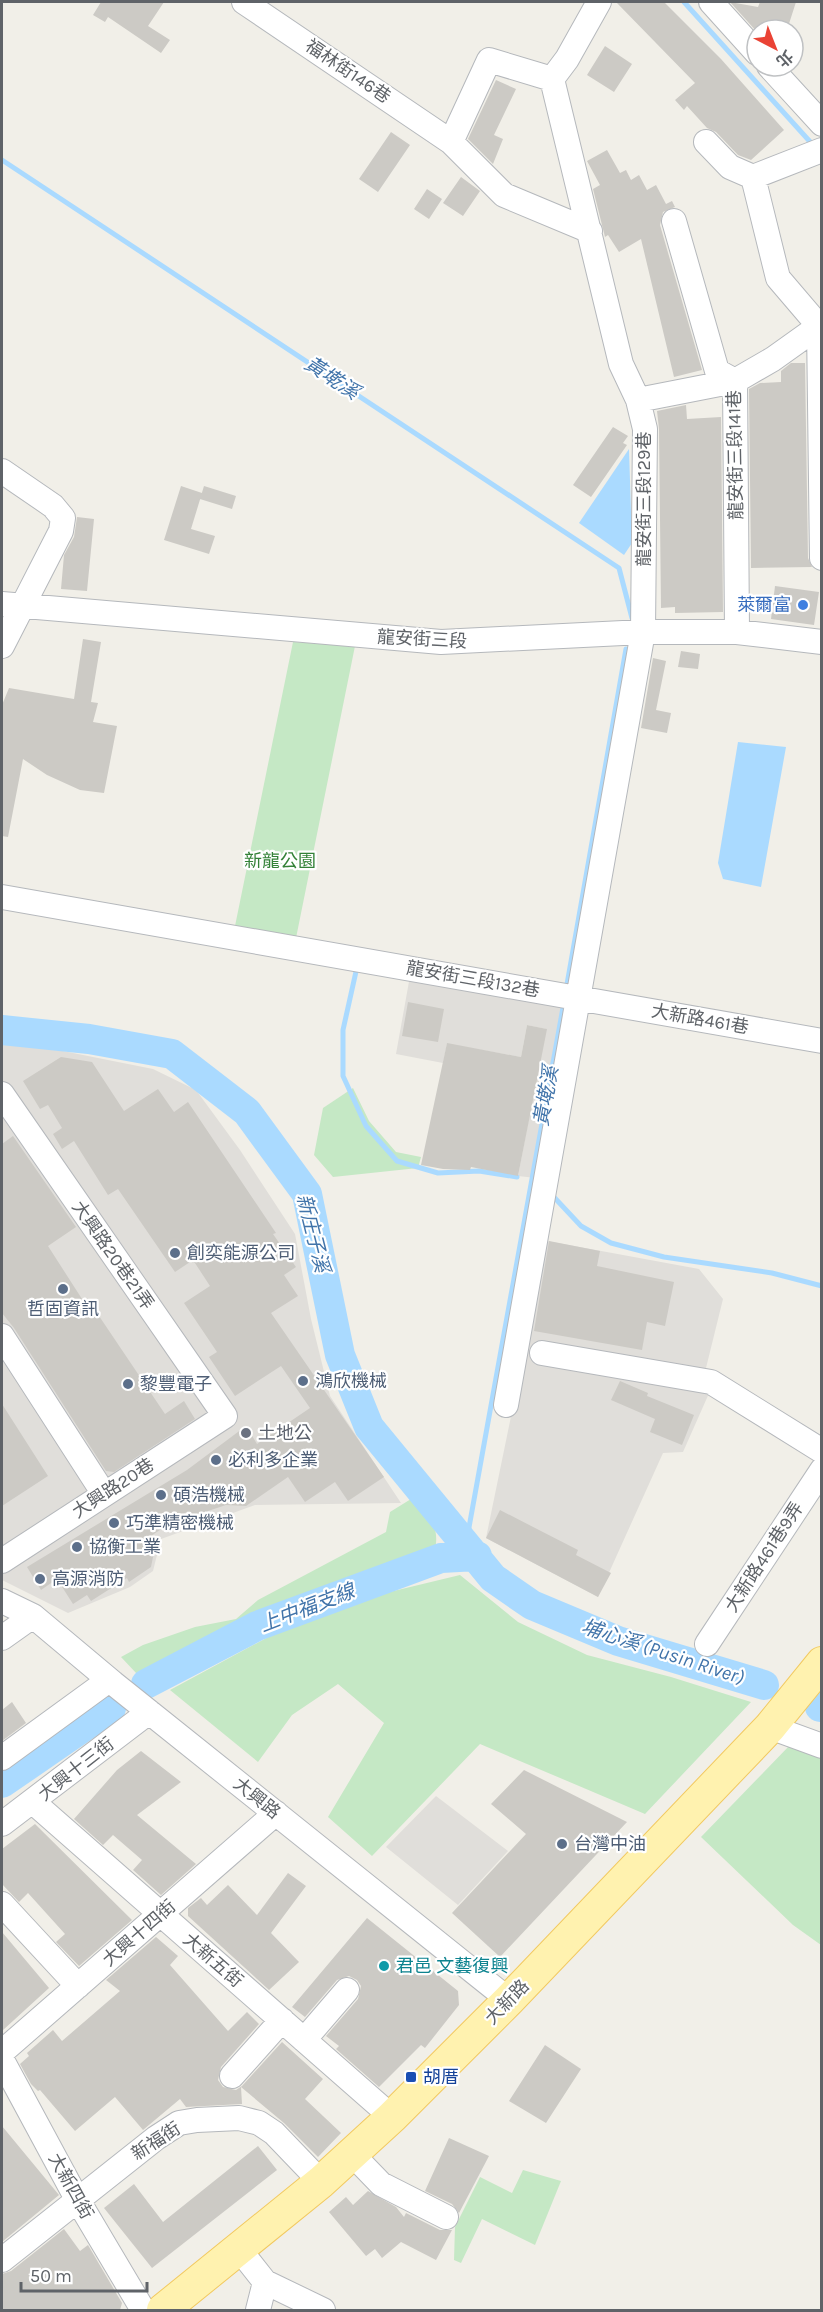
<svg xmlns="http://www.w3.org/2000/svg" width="823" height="2312" font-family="Karla,'Noto Sans TC',sans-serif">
  <rect width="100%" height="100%" fill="#f1efe8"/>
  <path fill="#e0deda" d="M410,976L570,1004L536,1178L518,1176L546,1029L527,1025L521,1057L447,1044L443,1063L396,1054Z
    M2,1043L53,1049L153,1069L196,1090L240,1150L295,1234L311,1319L330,1396L401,1503L255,1505L161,1539L153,1571L130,1587L68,1613L2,1580Z
    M547,1241L699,1269L723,1299L706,1368L718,1373L683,1452L663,1453L598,1597L486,1538Z
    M436,1796L508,1851L458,1905L386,1847Z"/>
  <path fill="#c5e8c5" d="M293,642L355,646L296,938L235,926Z
    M353,1088L369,1121L396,1152L421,1157L418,1168L333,1177L314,1155L323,1108Z
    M411,1499C431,1517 441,1527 434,1554C381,1571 330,1589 279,1611C232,1632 187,1659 137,1674L121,1657L143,1645L195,1627L236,1619L258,1600L386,1532L390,1512Z
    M460,1575L518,1622L587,1655L671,1677L751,1702L645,1814L480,1744L372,1856L328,1817L384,1723L338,1684L292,1715L258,1762L170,1690L283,1629L377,1595Z
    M790,1745L821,1758V1945L793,1925L701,1837Z
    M523,2170L561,2181L535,2245L482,2219L461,2263L454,2260L455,2227L480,2177L512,2193Z"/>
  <path fill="#aadaff" d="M629,449L632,543L624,555L579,523Z
    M738,742L786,747L761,887L723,879L718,863Z"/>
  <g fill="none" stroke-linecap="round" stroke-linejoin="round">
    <path stroke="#aadaff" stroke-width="5" d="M684,2L813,145
      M2,160L619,568L632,618
      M357,967L343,1030V1076L366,1126L397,1161L438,1173L479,1171L517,1177
      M566,990L626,649
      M552,1195L581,1226L611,1243L664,1257L772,1273L822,1286
      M466,1544L564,1002"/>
    <path stroke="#aadaff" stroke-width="30" d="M2,1030L89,1039L172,1054L247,1112L307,1194L340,1355L369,1427L493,1578L532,1605L618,1641L764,1685
      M146,1684L257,1626L441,1558L477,1556
      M820,1707H822
      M2,1783L111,1708"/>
  </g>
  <path fill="#cccac5" d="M101,2H164L148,26L170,40L161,53L108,17L105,22L93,15Z
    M616,2H664L721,59L784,130L751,160L738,155L716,132L707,128L687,106L684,110L675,100L695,83Z
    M730,2L758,7L760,2H796L787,30L757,32Z
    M605,46L632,64L614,92L587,75Z
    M496,80L516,89L494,135L503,139L493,164L468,139Z
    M391,132L410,145L378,192L359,179Z
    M607,150L620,173L626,170L631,180L639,175L647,190L656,185L666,204L672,201L675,207L663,212L660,225L702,370L674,377L641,239L619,252L608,235L605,237L593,189L600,185L587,161Z
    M461,177L480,191L463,216L443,203Z
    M427,189L442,199L429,219L414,209Z
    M791,363H805L808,558L812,567L751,568L749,389L760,383L781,382V371Z
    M686,405L687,419L721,417L723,612L675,613V607L661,608L659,429L657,411Z
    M613,427L628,436L623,443L627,445L591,497L573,485Z
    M181,486L202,493L191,529L215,536L209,554L164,540Z
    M204,486L236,496L232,509L200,499Z
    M77,517L94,519L87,591L61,589L64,555L74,537Z
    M775,586L819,592L814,625L771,619Z
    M83,639L101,642L91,702L98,703L93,722L117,726L104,793L80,790L47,775L23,759L8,837L2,836V705L9,688L74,699Z
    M681,651L700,654L698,669L678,667Z
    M653,658L666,661L656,710L671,713L667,733L641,728Z
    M408,1002L444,1009L438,1042L402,1036Z
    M527,1025L547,1029L518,1176L471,1167L470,1170L443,1169L421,1165L447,1043L521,1057Z
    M61,1057L92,1062L124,1111L158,1089L174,1112L188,1102L276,1233L273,1234L296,1267L284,1275L298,1296L271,1313L384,1477L348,1501L335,1482L305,1502L288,1477L246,1506L226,1505L193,1516L188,1511L148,1538L155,1547L151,1567L129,1582L127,1578L91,1601L87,1595L73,1604L57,1579L41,1590L27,1567L187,1470L246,1426L257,1444L310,1408L281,1366L235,1396L209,1357L217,1352L184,1303L210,1286L193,1260L175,1272L118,1189L108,1195L74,1141L62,1149L53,1134L62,1128L48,1105L40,1109L23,1081Z
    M13,1136L76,1227L48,1246L91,1313L95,1310L165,1414L184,1401L195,1419L114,1472L106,1471L14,1328L2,1313V1144Z
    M549,1241L600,1251L597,1266L674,1282L665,1326L647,1322L642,1350L534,1331Z
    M620,1381L648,1393L647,1396L694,1415L682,1445L650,1432L655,1419L611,1400Z
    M2,1404L48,1476L2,1506Z
    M500,1510L578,1550L576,1555L611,1573L598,1597L486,1538Z
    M12,1702L26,1723L2,1741V1710Z
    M141,1751L181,1782L137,1815L196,1864L161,1895L133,1870L142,1860L113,1835L103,1845L74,1819L117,1770Z
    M524,1770L627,1822L500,1957L452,1913L526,1834L491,1804Z
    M35,1824L132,1920L79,1966L56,1942L65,1934L28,1893L19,1902L2,1884V1849Z
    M288,1873L306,1886L271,1933L299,1962L269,1990L188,1916V1908L201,1898L207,1905L228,1885L257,1915Z
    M367,1918L458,1991L459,2005L425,2048L421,2045L379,2087L336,2049L339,2046L326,2036L358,1999L361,1986L357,1980L349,1976L337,1980L305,2017L292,2007Z
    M2,1932L49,1988L2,2031Z
    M156,1937L178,1956L170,1965L228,2031L247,2012L259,2024L221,2067L218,2080L223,2087L236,2090L242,2086L282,2042L323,2079L305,2099L341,2133L318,2157L284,2123L241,2087L242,2104L186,2107L180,2099L143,2130L115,2097L75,2131L40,2090L38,2091L31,2084L20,2064L29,2056L27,2053L53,2030L62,2041L120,1991L106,1980Z
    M545,2045L581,2069L546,2123L509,2101Z
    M2,2126L59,2195L2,2242Z
    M449,2138L489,2156L459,2213L452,2204L425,2191Z
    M258,2146L277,2170L152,2268L104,2208L134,2184L163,2222Z
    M368,2191L396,2207L404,2217L406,2213L440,2230H452L436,2260L401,2242L382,2258L375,2249L366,2256L329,2212L346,2197L353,2205Z
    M64,2229L80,2251L88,2245L122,2303L120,2310H2V2274L11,2271Z"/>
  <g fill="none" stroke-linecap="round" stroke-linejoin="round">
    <defs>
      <path id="minor" d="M244,2L451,142L504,195L590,231
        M711,2L757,53
        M769,66L822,124
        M451,142L489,60L552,79L567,59L599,2
        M706,142L730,167L753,177L822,150
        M753,177L778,278L819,326L822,558
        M674,221L717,371L735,381L737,632
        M638,400L735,381L773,359L822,324
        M2,471L53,506L63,518L61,531L2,646
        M2,604L441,642L643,632H737L822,642
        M2,897L822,1041
        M2,1094L225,1416L2,1561
        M2,1336L104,1494
        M542,1353L711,1382L822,1451
        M506,1405L643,632L645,429L638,400L621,364L552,79
        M2,1601L33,1616L113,1683L509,2000
        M2,1638L33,1616
        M707,1644L822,1470
        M770,1727L822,1746
        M2,1758L109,1680
        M33,1802L392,2117
        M2,1824L149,1712
        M2,1904L78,1986
        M304,2040L347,1990
        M2,2052L276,1813
        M2,2060L77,2199L143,2310
        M232,2076L282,2020
        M352,2154L381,2184L446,2217
        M239,2249L265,2282L258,2310
        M2,2260L156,2138L179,2123L197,2120L239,2118L259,2123L274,2133L321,2182
        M265,2282L323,2310"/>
      <path id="major" d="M163,2310L321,2182L392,2117L509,2000L770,1727L822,1663"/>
    </defs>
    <use href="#minor" stroke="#b5b8bc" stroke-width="26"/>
    <use href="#major" stroke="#f2c960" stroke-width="34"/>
    <use href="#minor" stroke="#fff" stroke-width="24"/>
    <use href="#major" stroke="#fff2af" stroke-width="32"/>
  </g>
  <circle fill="#3f7fe0" stroke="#fff" stroke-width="2" cx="803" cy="605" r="6"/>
  <g fill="#5c6f8a" stroke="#fff" stroke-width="2">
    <circle cx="175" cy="1253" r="6"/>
    <circle cx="63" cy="1289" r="6"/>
    <circle cx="303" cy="1381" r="6"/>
    <circle cx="128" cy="1384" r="6"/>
    <circle cx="216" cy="1460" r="6"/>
    <circle cx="161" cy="1495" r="6"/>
    <circle cx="114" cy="1523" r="6"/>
    <circle cx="77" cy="1547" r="6"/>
    <circle cx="40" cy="1579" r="6"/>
    <circle cx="562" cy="1844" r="6"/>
  </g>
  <circle fill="#6b7280" stroke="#fff" stroke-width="2" cx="246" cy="1433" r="6"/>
  <circle fill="#0f9aa8" stroke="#fff" stroke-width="2" cx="384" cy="1966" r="6"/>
  <rect fill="#1a4fb4" stroke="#fff" stroke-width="2" x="405" y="2071" width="12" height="12" rx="3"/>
  <g text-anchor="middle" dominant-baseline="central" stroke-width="4.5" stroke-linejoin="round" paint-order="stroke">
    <g font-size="18" fill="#5f6368" stroke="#fff">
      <text transform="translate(348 71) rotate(34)">福林街146巷</text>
      <text transform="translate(735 455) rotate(-91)">龍安街三段141巷</text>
      <text transform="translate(644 499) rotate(-90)">龍安街三段129巷</text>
      <text transform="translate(422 639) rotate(3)">龍安街三段</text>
      <text transform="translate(473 979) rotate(10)">龍安街三段132巷</text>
      <text transform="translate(700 1019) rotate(10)">大新路461巷</text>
      <text transform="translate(113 1255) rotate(55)">大興路20巷21弄</text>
      <text transform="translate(113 1488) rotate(-33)">大興路20巷</text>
      <text transform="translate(764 1557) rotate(-57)">大新路461巷9弄</text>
      <text transform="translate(76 1769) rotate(-38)">大興十三街</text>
      <text transform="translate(257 1798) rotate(39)">大興路</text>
      <text transform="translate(139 1933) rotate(-41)">大興十四街</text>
      <text transform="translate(213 1960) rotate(41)">大新五街</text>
      <text transform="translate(507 2002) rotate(-46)">大新路</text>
      <text transform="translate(156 2141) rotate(-33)">新福街</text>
      <text transform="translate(71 2186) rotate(61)">大新四街</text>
    </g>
    <g font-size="18" fill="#366cbe" stroke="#fff" text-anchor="end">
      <text x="791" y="605">萊爾富</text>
    </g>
    <g font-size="18" fill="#348238" stroke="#fff">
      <text x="280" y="861">新龍公園</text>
    </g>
    <g font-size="18" fill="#4e5e75" stroke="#fff" text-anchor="start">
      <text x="187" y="1253">創奕能源公司</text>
      <text x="63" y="1309" text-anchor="middle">哲固資訊</text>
      <text x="315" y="1381">鴻欣機械</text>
      <text x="140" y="1384">黎豐電子</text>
      <text x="228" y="1460">必利多企業</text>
      <text x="173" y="1495">碩浩機械</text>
      <text x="126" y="1523">巧準精密機械</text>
      <text x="89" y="1547">協衡工業</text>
      <text x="52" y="1579">高源消防</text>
      <text x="574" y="1844">台灣中油</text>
    </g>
    <g font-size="18" fill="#5b616d" stroke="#fff" text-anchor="start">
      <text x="258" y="1433">土地公</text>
    </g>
    <g font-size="18" fill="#0d838f" stroke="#fff" text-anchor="start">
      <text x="396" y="1966">君邑 文藝復興</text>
    </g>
    <g font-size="18" fill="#164399" stroke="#fff" text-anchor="start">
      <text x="423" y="2077">胡厝</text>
    </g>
    <g font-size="20" font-style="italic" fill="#4174aa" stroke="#fff">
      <text transform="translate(332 378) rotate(33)">黃墘溪</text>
      <text transform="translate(546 1096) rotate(-80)">黃墘溪</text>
      <text transform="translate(313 1233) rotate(76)">新庄子溪</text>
      <text transform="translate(307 1608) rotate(-21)">上中福支線</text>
      <text transform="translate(663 1652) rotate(18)">埔心溪 (Pusin River)</text>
    </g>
  </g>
  <rect width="823" height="2312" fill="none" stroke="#5f6368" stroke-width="6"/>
  <g transform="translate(775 48) rotate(138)"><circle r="28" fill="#ffffff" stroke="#bfc1c3" stroke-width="1.5"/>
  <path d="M0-4.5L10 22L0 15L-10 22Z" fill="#ea4335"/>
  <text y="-9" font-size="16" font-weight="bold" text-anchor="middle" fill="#5f6368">北</text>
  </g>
  <path d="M21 2282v9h126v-9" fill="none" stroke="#5f6368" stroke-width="3"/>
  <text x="30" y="2282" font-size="18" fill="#5f6368" stroke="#ffffff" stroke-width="4.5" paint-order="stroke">50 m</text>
</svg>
